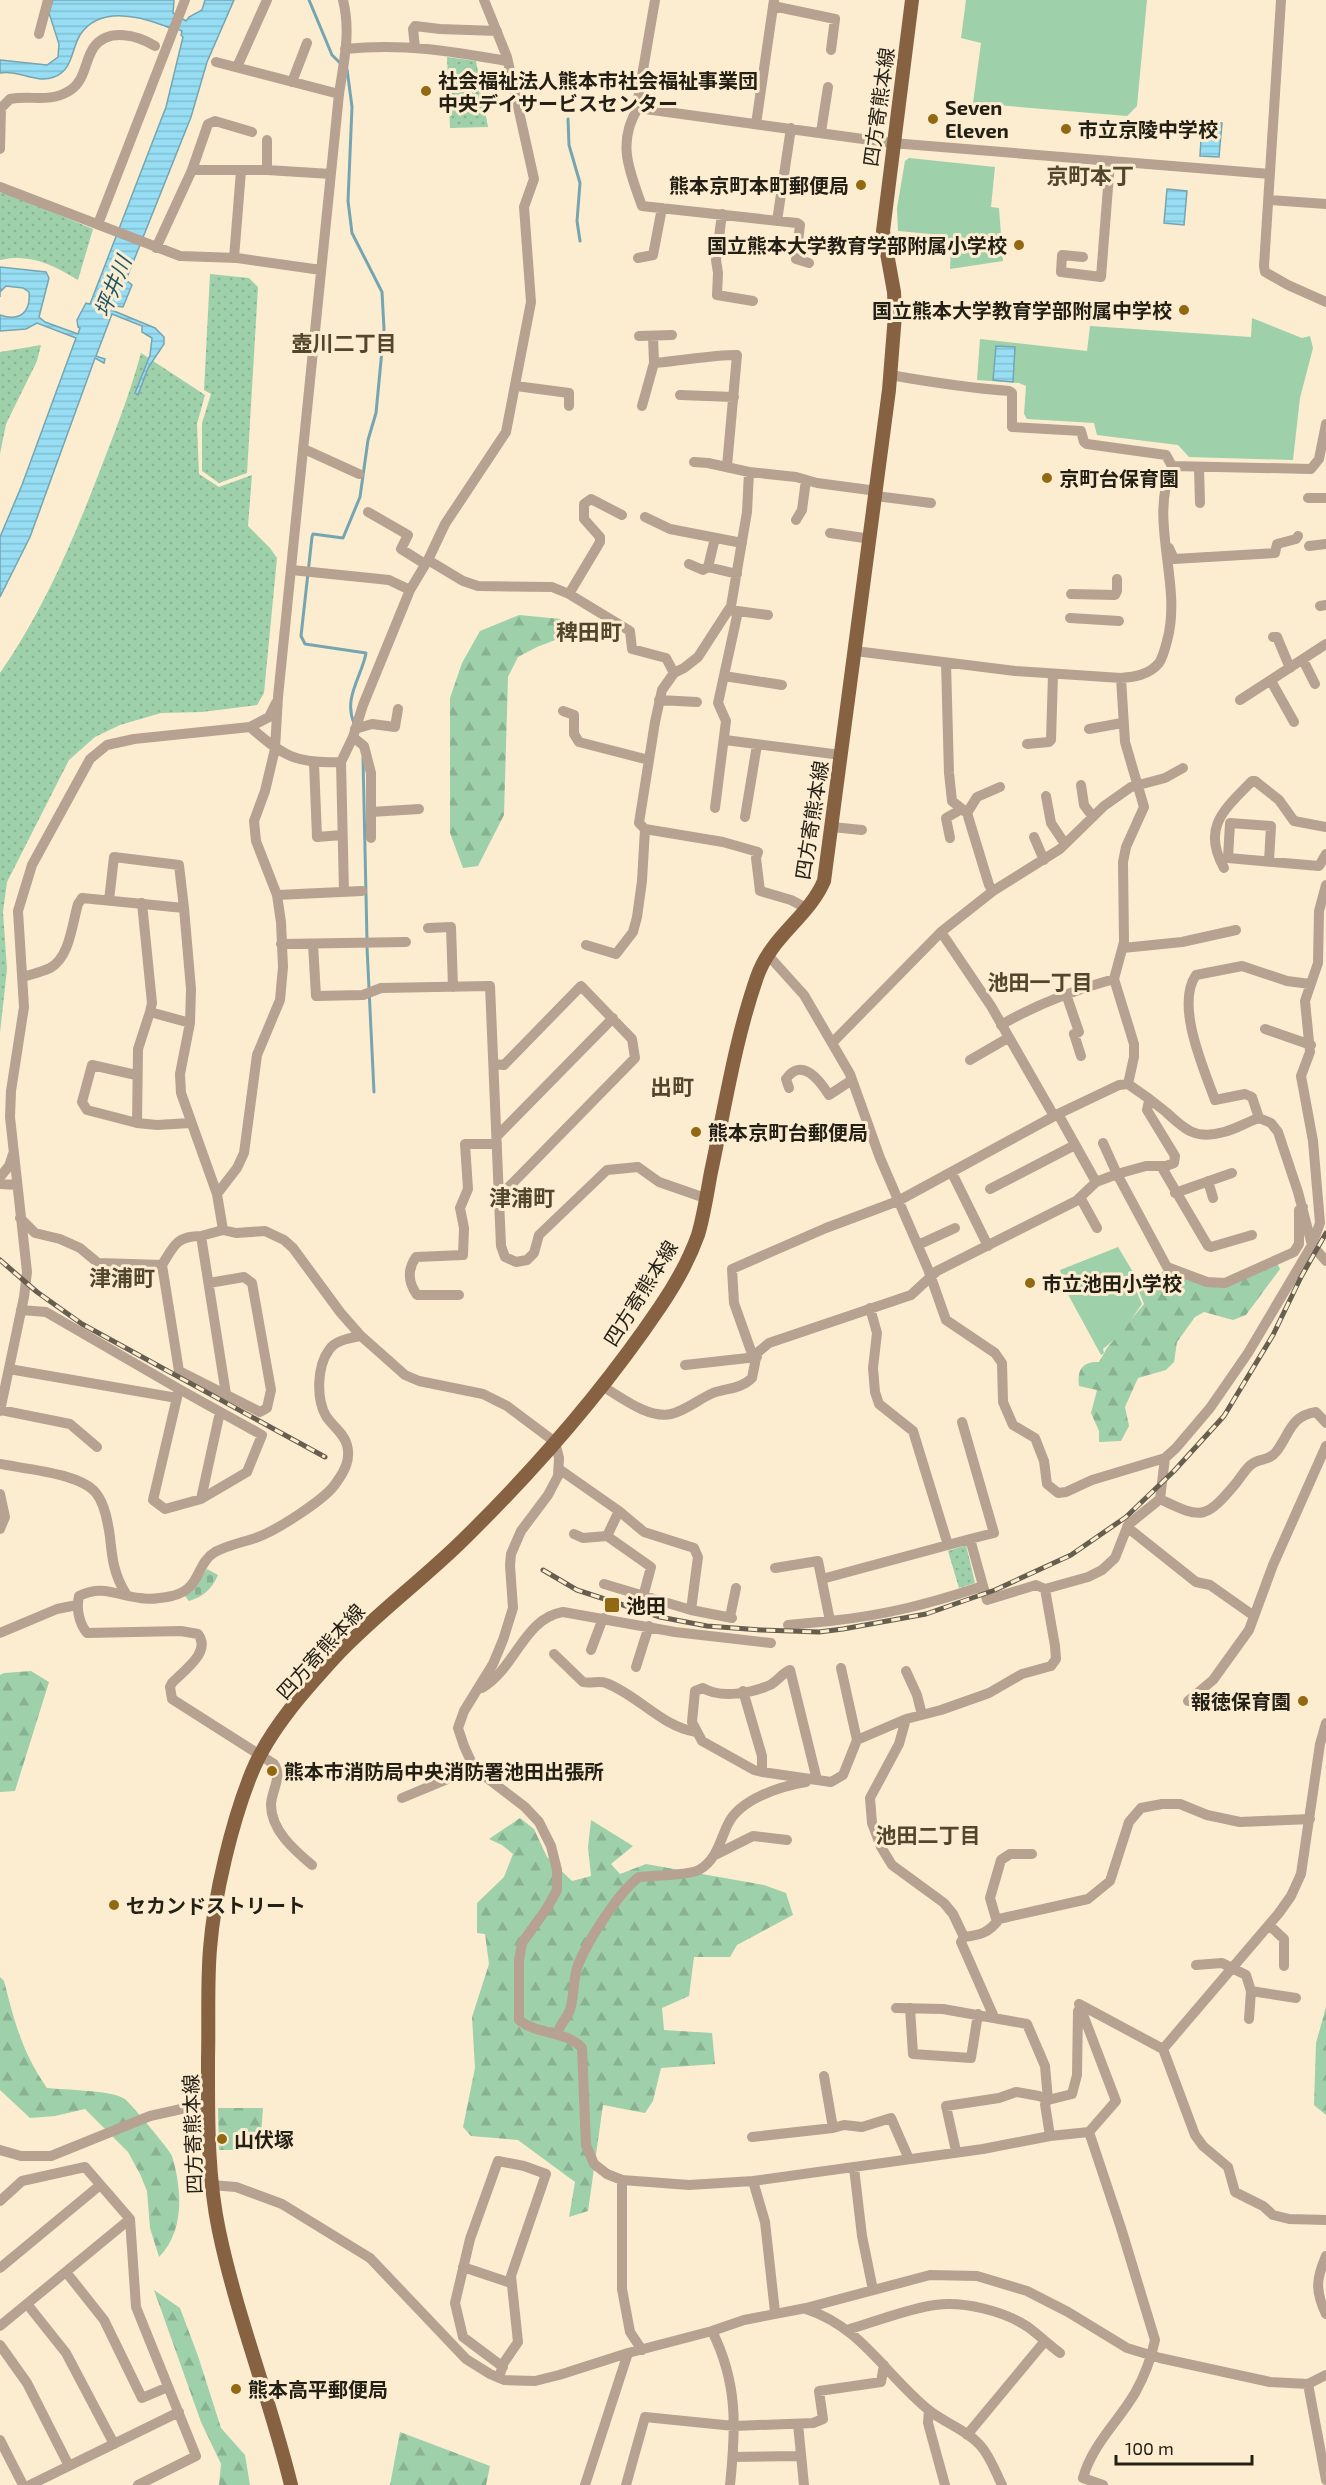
<svg xmlns="http://www.w3.org/2000/svg" width="1326" height="2485" font-family="'Exo 2','Noto Sans JP',sans-serif">
  <defs>
    <pattern id="green-dots" width="8" height="8" patternUnits="userSpaceOnUse" patternTransform="scale(1.5)"><rect width="8" height="8" fill="#9ed0aa"/><path d="M2 2h.1M6 6h.1" fill="none" stroke="#88b292" stroke-width="1.8" stroke-linecap="round"/></pattern>
    <pattern id="forest-firs" width="22" height="20" patternUnits="userSpaceOnUse" patternTransform="scale(1.5)"><rect width="22" height="20" fill="#9ed0aa"/><path d="M5 1l3.5 6h-7zM16 11l3.5 6h-7z" fill="#88b292"/></pattern>
    <pattern id="cemetery-stones" width="16" height="16" patternUnits="userSpaceOnUse" patternTransform="scale(1.5)"><rect width="16" height="16" fill="#9ed0aa"/><path d="M2 7V4a2 2 0 0 1 4 0v3zM10 15v-3a2 2 0 0 1 4 0v3z" fill="#88b292"/></pattern>
    <pattern id="water-rules" width="6" height="5" patternUnits="userSpaceOnUse" patternTransform="scale(1.5)"><rect width="6" height="5" fill="#97def4"/><path d="M0 2.5h6" fill="none" stroke="#82bed0"/></pattern>
  </defs>
  <rect width="100%" height="100%" fill="#fcedd1"/>
  <path fill="url(#green-dots)" d="M447,57L476,61L488,127L450,128Z
    M5,192L93,229L78,280C53,265 30,253 0,260V193Z
    M210,274L249,278L258,287L247,473L219,483L202,471V423L211,394L204,390Z
    M41,345L37,361L6,424L0,454V352Z
    M141,353L205,395L197,424L199,474L219,487L252,475L248,526L270,548L277,558L264,693L257,705L202,712L161,713L120,725L95,737L69,760L7,882L3,912L7,969L0,1033V673C43,611 72,543 99,473C114,434 130,394 141,353Z
    M966,1545L975,1583L959,1588L948,1551Z"/>
  <path fill="url(#forest-firs)" d="M519,615L561,619L568,635L537,647L518,657L508,677L504,815L478,866L463,868L450,833V698L462,663L480,631Z
    M1277,1263L1280,1269L1246,1315L1233,1320L1204,1312L1195,1317L1177,1342L1174,1362L1166,1370L1138,1378L1125,1407L1129,1426L1121,1441L1099,1442V1431L1091,1413L1097,1390L1079,1386C1077,1370 1082,1361 1099,1362L1107,1348L1144,1304L1138,1289L1142,1282L1168,1269L1217,1285Z
    M31,1671L49,1682L15,1791L0,1792V1675L4,1673Z
    M520,1818L534,1829L547,1857L572,1881L591,1876L588,1847L591,1820L633,1846L611,1864L620,1874L646,1864L764,1885L786,1893L793,1915L737,1945L730,1957H694L689,1996L662,2008L664,2030L712,2033L715,2064L661,2068L653,2101L645,2113L603,2105L588,2211L569,2217L575,2182L518,2140L471,2136L463,2127L475,2068L472,2017L489,1964L485,1934L477,1933V1903L504,1877L513,1854L502,1845L489,1839Z
    M0,1977L4,1981C15,2023 22,2052 47,2088C65,2090 112,2090 125,2099C131,2104 170,2150 172,2156C182,2189 185,2231 159,2257L150,2228L147,2191L140,2174L128,2152L85,2109L55,2116L30,2118L0,2090Z
    M1326,2007V2115L1314,2105L1316,2043Z
    M218,2108H263L261,2135L238,2130L234,2150H219Z
    M154,2290L180,2308L198,2356L221,2428L245,2455L250,2485H219L221,2464L201,2422Z
    M400,2432L490,2466L486,2485H390Z"/>
  <path fill="url(#cemetery-stones)" d="M207,1569L218,1575C212,1589 203,1597 189,1601L185,1596L194,1588Z"/>
  <path fill="#9ed0aa" d="M966,0H1147L1137,106L1127,116L973,103L981,43L961,38Z
    M909,158L995,167L991,207L999,208L1003,261L950,269L951,247L941,235L898,231L897,208L905,161Z
    M1252,318L1302,338L1310,336L1313,348L1300,398L1293,460L1189,457L1178,445L1097,435L1094,423L1027,419L1024,414L1026,386L1019,383L977,380L980,339L1087,351L1090,326L1251,337Z
    M1118,1247L1136,1277L1133,1283L1142,1304L1120,1335L1103,1349L1104,1353L1101,1355L1065,1289L1060,1270Z"/>
  <path fill="url(#water-rules)" stroke="#75a5b1" stroke-width="1.5" d="M53,0H174L173,13L186,21L189,17L202,10L205,0H234L207,62L191,117L126,280L132,285L123,307L116,306L114,311L155,328L164,337V344L148,368L138,395L135,393L150,355L152,338L142,332V326L112,314L96,356L105,359L104,363L95,358L30,537L0,597V537L22,485L76,338L37,323L26,329L0,331V315C20,322 31,312 29,292L23,288L6,286L0,292V297V267L46,272L49,278L39,317L45,322L78,334L80,328L78,327L77,320L86,303L90,304L166,107L183,37L181,35L182,31C177,28 171,29 165,26C139,16 99,6 80,35C71,50 73,70 54,77C35,84 18,69 0,73V60L47,65L58,57L59,44L49,13Z
    M1202,122L1222,123L1219,157L1200,156Z
    M1167,189L1187,191L1184,225L1164,223Z
    M996,346L1015,347L1013,382L993,380Z"/>
  <g fill="none" stroke-linecap="round" stroke-linejoin="round">
    <path stroke="#75a5b1" stroke-width="3" d="M309,0L332,55L340,63
      M347,69L352,107L348,201L352,233L382,292L384,329L376,413L368,440L360,497L343,538L313,534L312,537L301,636L305,644L366,653C362,676 343,698 354,723
      M568,119L569,145L580,183L577,221L580,241
      M363,758L367,940
      M367,947L374,1092"/>
    <path stroke="#b7a191" stroke-width="10" d="M655,0L637,105L638,108C616,143 630,172 642,206L797,223L800,225L796,259L809,263
      M1281,0L1264,266L1265,272L1288,285L1326,302
      M773,6L835,19L831,50
      M39,34L48,0
      M415,47L413,29L415,26L440,29L497,31
      M345,49C404,43 450,51 507,61
      M216,62L339,94
      M237,67L267,0
      M292,82L307,43
      M638,108L892,143L1270,174
      M756,124L774,0
      M821,132L828,87
      M0,149L1,108L10,99C31,95 49,103 69,91C86,81 84,61 94,47C109,27 139,36 155,46
      M192,170H267L331,174
      M267,170V140
      M0,187L180,256L237,258L321,270
      M1269,200L1326,204
      M722,214L716,260L718,273L717,295L753,301
      M777,221L791,128
      M98,224L185,0
      M156,248L192,170L208,124L215,121L252,132
      M1083,257L1062,255L1061,272L1101,277L1110,162
      M234,258L241,171
      M638,258L653,255L662,208
      M639,336L672,335
      M654,363C682,361 709,355 737,355L727,466
      M516,386L569,393V406
      M680,395L734,397
      M642,406L654,363L653,336
      M304,449L359,474
      M694,462L708,463L749,472L796,477L817,483L877,491
      M1172,466L1311,469L1319,459L1326,424
      M1199,468L1200,503
      M749,472L747,512L731,606L698,657L684,668L674,673L662,690L655,722L639,823L645,829L723,842L758,852L756,858L760,891L791,900L806,908
      M876,496L931,503
      M1308,498H1326
      M368,512L408,535L401,549L425,564
      M645,517L670,529L742,543
      M796,520L802,510L806,480
      M830,533L871,539
      M1309,546L1326,544
      M1169,548L1174,559L1275,553L1277,544L1296,539L1298,536
      M428,560L463,581L478,586L552,587L569,594L630,631L632,649L666,658L674,673
      M689,564L703,570L708,567L737,574
      M708,567L715,538
      M292,570L389,580L410,590
      M569,594L600,542V537L584,519V504L591,499L622,515
      M1071,594L1115,595L1117,591V579
      M1320,606L1326,605
      M730,610L768,615
      M1070,618L1119,621
      M1273,637H1277L1290,668
      M855,651L1015,671L1121,678C1134,677 1149,675 1159,663C1163,657 1165,649 1167,641C1183,584 1148,523 1172,466L1166,455L1087,444L1084,442L1081,431L1012,427V393L1009,391C970,388 930,382 890,375
      M1303,660L1315,684
      M946,663L949,773L952,801L967,813L989,885L993,891
      M724,676L782,685
      M1121,678L1125,742L1144,807L1126,847L1123,862L1124,942L1114,979L1134,1044V1057L1128,1084
      M1271,681L1294,722
      M659,700L697,702
      M1240,700L1326,644
      M563,711L574,715V734L579,742L649,760
      M250,727C283,756 296,764 341,762
      M355,729L372,724L395,727L398,709
      M1089,729L1122,723
      M353,737L364,746L371,773V838
      M725,740L841,755
      M1027,744L1049,742L1051,740L1053,674
      M314,763L317,837L342,835
      M1081,785L1084,805L1093,817
      M1046,796L1051,823L1065,844
      M715,808L726,721L718,703L737,616L735,612
      M371,812L419,809
      M967,813L977,797L1000,787
      M745,817L757,745
      M832,827L862,830
      M1034,837L1044,860
      M950,838L946,818L960,810
      M1269,861L1271,826L1230,823L1228,858L1319,866L1326,854
      M1224,868C1201,827 1225,809 1252,781H1255L1279,800L1294,821L1326,827
      M344,892L341,762L353,737L363,705L410,590L428,560L445,524L506,432L531,302L524,207L534,179L507,57L484,0
      M277,895L362,891
      M109,900L114,857L179,865L184,908
      M142,903L152,1003L150,1012
      M428,928L451,927L453,987
      M941,932L991,1006L1054,1116
      M281,944L406,942
      M313,944L316,996L363,995L381,988L490,986L501,1246L505,1257L516,1262L527,1260L534,1253L539,1235L607,1170L638,1167L659,1182L705,1198
      M586,945L616,954L633,932L637,917L642,881L645,829
      M1123,948L1182,942L1236,930
      M767,954L804,995L850,1074L880,1158L928,1269L946,1320L995,1353L1002,1363L1003,1402L1013,1425L1035,1438L1044,1461L1047,1484L1058,1493L1066,1492L1092,1480L1165,1458L1176,1448L1210,1408L1248,1353L1312,1245L1320,1223L1313,1141L1301,1076L1310,1052L1305,1001L1318,963L1319,911L1326,885
      M23,977C32,974 42,972 50,968C70,957 72,924 78,904L82,898L184,908L191,989L190,1023L180,1074L181,1093L217,1194L223,1230
      M1066,994L1079,1032L1074,1034L1081,1056
      M1001,1025C1037,1004 1074,990 1114,979
      M1265,1029L1311,1045
      M832,1043L941,932L993,891L1060,849L1104,806L1131,787L1165,778L1183,768
      M970,1060L1008,1038
      M494,1064L504,1065L581,986L632,1039L635,1058L499,1197
      M136,1075L92,1065L82,1102L87,1110L137,1123L157,1125L190,1123
      M789,1088L786,1079C802,1056 820,1081 829,1095L852,1080
      M1058,1114L1096,1182
      M1259,1118L1252,1097L1245,1094L1215,1100C1204,1069 1175,1005 1196,975L1242,966L1287,981L1310,984
      M137,1123L138,1049L150,1012L190,1023
      M497,1136L613,1018
      M1103,1143L1117,1174L1146,1166H1166L1174,1163L1175,1156L1147,1110L1149,1101
      M1161,1166L1208,1246L1211,1247L1252,1235
      M952,1173L988,1246
      M0,1177L9,1166L13,1154
      M1208,1181L1213,1198
      M0,1184L17,1185
      M990,1189L1075,1145
      M1175,1193L1232,1173
      M217,1194L237,1168L244,1153L257,1055L280,1000L283,967L281,922L277,895L256,841L254,821L265,791L275,749L278,697L339,94C344,61 351,32 343,0
      M1081,1199L1097,1228
      M20,1218L35,1233L60,1239L80,1248L98,1263L162,1265
      M201,1236C176,1236 174,1246 162,1265L179,1371L260,1412L267,1408L271,1390L252,1283L244,1277L209,1283
      M918,1245L955,1228
      M459,1295H417C408,1282 407,1270 416,1257L463,1255L464,1228L460,1208L468,1189L465,1144H497
      M870,1308L877,1333L873,1368L875,1392L879,1404L913,1431L948,1545
      M21,1310L46,1312L179,1389
      M757,1357L751,1351L734,1303L732,1269L826,1228L898,1201L1058,1114L1119,1085L1128,1084C1140,1092 1155,1103 1166,1112C1185,1130 1196,1140 1224,1132C1236,1129 1247,1122 1259,1118L1271,1123L1278,1132L1298,1192L1312,1245L1326,1261
      M685,1365L757,1357
      M9,1369L177,1398
      M602,1386C621,1397 648,1419 671,1414C685,1411 699,1399 713,1393C727,1388 741,1389 752,1378L757,1353L769,1343L911,1295L937,1271L1076,1201L1096,1182L1117,1174L1167,1267L1207,1282L1225,1283L1294,1252L1299,1244V1210L1303,1207
      M179,1389L262,1435L247,1472L201,1499L165,1509L153,1500Z
      M226,1394L201,1236L223,1230L236,1233L265,1231L284,1240L293,1248L340,1312L361,1336L405,1375L419,1381L483,1394L507,1406L555,1442L559,1458L558,1476L548,1495L521,1531L511,1554L510,1565L513,1608L503,1640L493,1664L464,1711L458,1728L464,1746L474,1768L525,1807L539,1822L551,1846L557,1870V1890L547,1908L522,1943L519,1960V2020C537,2035 565,2030 582,2048L586,2145L594,2164L607,2174L622,2180L689,2185L753,2181L983,2149L1050,2136L1089,2132L1116,2101L1079,2004
      M0,1410L70,1424L97,1447
      M0,1411L24,1297L27,1272L10,1117L11,1091L24,1007L18,911L32,865L90,759L107,745L134,739L250,727L269,717L276,703
      M962,1422L994,1533L970,1539
      M0,1464C25,1469 80,1473 96,1493C105,1504 108,1523 110,1537C112,1558 114,1575 126,1594
      M559,1469L619,1511L644,1532L694,1548L698,1557L691,1610
      M0,1494L5,1517L0,1529
      M201,1499L220,1412
      M1160,1499C1203,1520 1206,1519 1237,1482C1241,1477 1246,1468 1252,1464C1260,1458 1269,1461 1276,1452C1290,1434 1290,1416 1316,1412L1326,1423
      M1127,1527L1196,1582L1210,1585L1254,1616
      M574,1534L583,1538L607,1536L651,1567L643,1597
      M607,1536L619,1511
      M775,1568L818,1561L830,1621C886,1615 929,1604 983,1586
      M822,1579L970,1539L987,1600L1036,1585L1045,1589L1088,1577L1102,1570L1115,1558L1128,1525L1160,1499L1165,1458
      M604,1584L691,1610L732,1618
      M730,1617L736,1588
      M788,1625L830,1621
      M0,1633L57,1609L77,1605
      M591,1650L603,1618
      M554,1654L583,1682C591,1684 599,1680 606,1683C638,1695 662,1727 696,1732
      M636,1667L649,1626
      M841,1668L857,1740
      M906,1671L917,1695L922,1715
      M482,1688C515,1669 524,1618 563,1612L675,1632L771,1643
      M743,1691L762,1756V1772
      M1188,1701L1213,1680L1249,1630L1273,1565L1326,1446
      M906,1719L899,1744L870,1798L872,1823L881,1847L892,1865L944,1903L953,1914L964,1937L961,1942L994,2017
      M817,1780L790,1670C782,1673 778,1681 770,1685C752,1693 721,1699 703,1688L695,1691L692,1722L702,1741L754,1770L762,1772L831,1782L843,1775L857,1740L906,1719L941,1710L989,1693L1022,1674L1051,1666L1056,1659L1055,1646L1045,1589
      M402,1798L474,1768
      M715,1855L753,1836L787,1840
      M312,1865C294,1850 271,1830 271,1805C271,1791 283,1777 274,1764L172,1699L170,1687L172,1683C183,1671 212,1652 198,1634L181,1631L87,1633C79,1623 76,1609 79,1596C103,1584 118,1596 140,1598C151,1600 162,1598 172,1596C202,1589 195,1564 215,1552C228,1545 244,1542 258,1537C277,1530 326,1499 336,1483C344,1472 351,1460 347,1445C344,1433 333,1427 326,1416C316,1399 317,1366 329,1350C335,1340 351,1338 361,1336
      M997,1922L990,1898L1001,1860L1010,1854H1032
      M1269,1925L1284,1939V1966
      M964,1937C980,1935 989,1933 999,1919L1088,1899L1110,1881L1129,1822L1141,1808L1162,1804H1180L1207,1815L1240,1822L1310,1819
      M1196,1965L1222,1963L1246,1975L1251,1991L1249,2019
      M1251,1991L1296,1998
      M1079,2004L1163,2049L1195,2135L1203,2146L1228,2167L1235,2192L1263,2206L1273,2215L1289,2219L1326,2220
      M896,2008L943,2009L1027,2024L1045,2066L1048,2100L1072,2094L1077,2075L1078,2011
      M910,2008L913,2054L971,2058L978,2014
      M557,2034C560,2024 567,2018 570,2010C574,1997 573,1982 577,1968C586,1943 618,1893 639,1877C655,1875 686,1876 699,1870C717,1860 720,1840 728,1824C740,1799 781,1786 806,1782
      M1163,2049L1279,1913L1291,1896L1301,1874L1320,1744L1326,1723
      M833,2128L844,2125L862,2127L891,2118L909,2159
      M1089,2132L1121,2228L1155,2340C1151,2359 1144,2377 1135,2393C1118,2422 1092,2445 1083,2478L1103,2485
      M752,2137L833,2128L824,2076
      M0,2150L21,2156H51L150,2116L208,2103
      M956,2151L946,2106L999,2098L1016,2092L1039,2096L1048,2100L1045,2104L1050,2136
      M854,2168L862,2236L873,2290
      M622,2180V2289L630,2332L642,2350
      M753,2181L765,2222L775,2312
      M211,2185L236,2187L282,2204L370,2258L466,2359L490,2374L504,2380L535,2381L559,2375L628,2353L712,2331L744,2320L806,2308L930,2275L977,2276L1027,2291L1068,2312L1127,2348L1160,2358L1270,2382L1308,2384L1326,2375
      M0,2201L22,2181L85,2167L130,2219L136,2307L196,2456L138,2485
      M1326,2256C1316,2279 1315,2291 1326,2314
      M463,2267L511,2283
      M0,2268L99,2186
      M66,2272L104,2320L142,2398L168,2387
      M27,2304L66,2353L114,2444
      M806,2309C862,2327 886,2376 930,2411C945,2423 967,2430 980,2445C990,2456 995,2471 1002,2485
      M0,2326L130,2219
      M847,2330C875,2322 906,2309 935,2305C964,2301 1004,2311 1028,2327C1039,2335 1049,2345 1060,2353
      M712,2331C738,2383 736,2428 730,2485
      M0,2345L27,2383L69,2466
      M499,2378L503,2364L518,2342L511,2276L546,2174L524,2166L498,2161L470,2239L455,2303L463,2337L503,2367
      M1308,2384L1326,2480
      M929,2410L928,2423L945,2485
      M798,2424L804,2485
      M967,2435L1045,2341
      M0,2440L23,2485
      M733,2457L801,2456
      M30,2485L179,2412
      M585,2485L628,2353
      M626,2485L645,2417L734,2426L813,2423L823,2419L819,2391L881,2382L884,2365"/>
    <path stroke="#866142" stroke-width="14" d="M291,2485C270,2399 237,2317 219,2231C207,2174 208,2116 208,2058C209,2022 207,1985 210,1949C214,1896 232,1821 252,1772C270,1728 307,1688 338,1654C378,1612 425,1578 466,1537C537,1467 604,1390 660,1307C675,1285 689,1260 698,1235C704,1215 707,1193 711,1172C725,1107 735,1040 757,977C771,936 808,918 824,881L889,390L895,315L894,292L883,231L912,0"/>
    <defs>
      <path id="rail" d="M0,1260L37,1292L82,1324L325,1457
        M543,1570L577,1590L660,1617L707,1626L761,1630L819,1632L843,1629L926,1614L995,1590L1071,1555L1126,1517L1174,1471L1224,1416L1273,1335L1301,1277L1326,1233"/>
    </defs>
    <use href="#rail" stroke="#665e4e" stroke-width="5"/>
    <use href="#rail" stroke="#fcedd1" stroke-width="3" stroke-dasharray="9" stroke-linecap="butt"/>
  </g>
  <g fill="#926912" stroke="#fcedd1" stroke-width="2">
    <circle cx="426" cy="91" r="6"/>
    <circle cx="933" cy="119" r="6"/>
    <circle cx="1066" cy="129" r="6"/>
    <circle cx="861" cy="185" r="6"/>
    <circle cx="1019" cy="245" r="6"/>
    <circle cx="1184" cy="310" r="6"/>
    <circle cx="1047" cy="478" r="6"/>
    <circle cx="696" cy="1132" r="6"/>
    <circle cx="1030" cy="1283" r="6"/>
    <rect x="604" y="1597" width="16" height="16" rx="3"/>
    <circle cx="1303" cy="1701" r="6"/>
    <circle cx="272" cy="1771" r="6"/>
    <circle cx="114" cy="1905" r="6"/>
    <circle cx="222" cy="2139" r="6"/>
    <circle cx="236" cy="2389" r="6"/>
  </g>
  <g text-anchor="middle" dominant-baseline="central" stroke-width="6" stroke-linejoin="round" paint-order="stroke">
    <g font-size="20" font-weight="bold" fill="#252016" stroke="#fcedd1" text-anchor="start">
      <text x="438" y="80">社会福祉法人熊本市社会福祉事業団<tspan x="438" dy="23">中央デイサービスセンター</tspan></text>
      <text x="945" y="107">Seven<tspan x="945" dy="23">Eleven</tspan></text>
      <text x="1078" y="129">市立京陵中学校</text>
      <text x="849" y="185" text-anchor="end">熊本京町本町郵便局</text>
      <text x="1007" y="245" text-anchor="end">国立熊本大学教育学部附属小学校</text>
      <text x="1172" y="310" text-anchor="end">国立熊本大学教育学部附属中学校</text>
      <text x="1059" y="478">京町台保育園</text>
      <text x="708" y="1132">熊本京町台郵便局</text>
      <text x="1042" y="1283">市立池田小学校</text>
      <text x="626" y="1605">池田</text>
      <text x="1291" y="1701" text-anchor="end">報徳保育園</text>
      <text x="284" y="1771">熊本市消防局中央消防署池田出張所</text>
      <text x="126" y="1905">セカンドストリート</text>
      <text x="234" y="2139">山伏塚</text>
      <text x="248" y="2389">熊本高平郵便局</text>
    </g>
    <g font-size="20" fill="#252016" stroke="#fcedd1">
      <text transform="translate(878 107) rotate(-82)">四方寄熊本線</text>
      <text transform="translate(811 820) rotate(-81)">四方寄熊本線</text>
      <text transform="translate(640 1293) rotate(-58)">四方寄熊本線</text>
      <text transform="translate(320 1651) rotate(-48)">四方寄熊本線</text>
      <text transform="translate(192 2134) rotate(-92)">四方寄熊本線</text>
    </g>
    <g font-size="21" font-style="italic" fill="#1d5767" stroke="#fcedd1">
      <text transform="translate(112 286) rotate(-68)">坪井川</text>
    </g>
    <g font-size="21" font-weight="bold" fill="#52462f" stroke="#fcedd1">
      <text x="344" y="342">壺川二丁目</text>
      <text x="1040" y="981">池田一丁目</text>
      <text x="928" y="1834">池田二丁目</text>
    </g>
    <g font-size="22" font-weight="bold" fill="#52462f" stroke="#fcedd1">
      <text x="1090" y="175">京町本丁</text>
      <text x="589" y="631">稗田町</text>
      <text x="672" y="1086">出町</text>
      <text x="522" y="1197">津浦町</text>
      <text x="122" y="1277">津浦町</text>
    </g>
  </g>
  <path d="M1116 2455v9h136v-9" fill="none" stroke="#252016" stroke-width="3"/>
  <text x="1125" y="2455" font-size="18" fill="#252016" stroke="#fcedd1" stroke-width="4.5" paint-order="stroke">100 m</text>
</svg>
